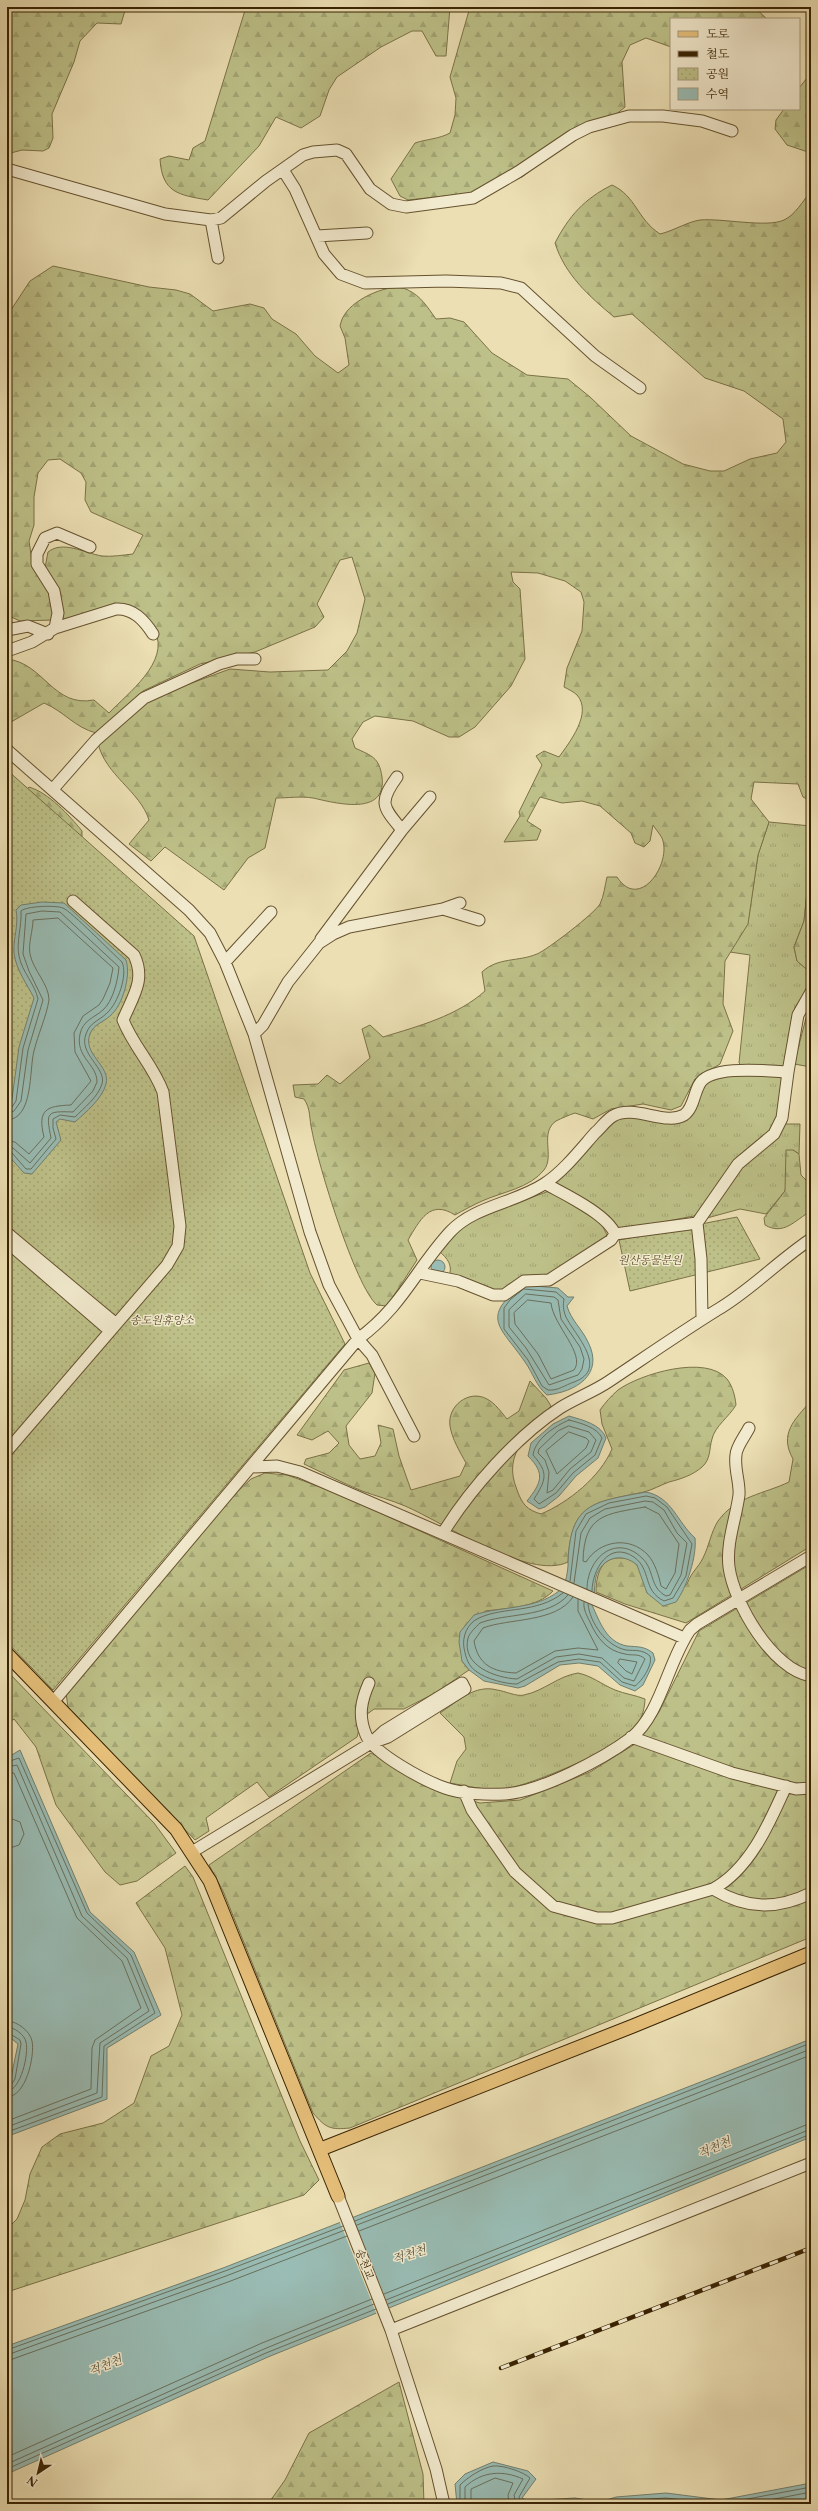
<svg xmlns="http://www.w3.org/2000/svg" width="818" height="2511" font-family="'Libre Caslon Text','Noto Serif KR',serif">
  <defs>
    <pattern id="grass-tufts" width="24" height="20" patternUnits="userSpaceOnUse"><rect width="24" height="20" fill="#bdc088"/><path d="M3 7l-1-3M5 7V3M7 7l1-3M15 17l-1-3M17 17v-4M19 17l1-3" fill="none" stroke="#a3a574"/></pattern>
    <pattern id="forest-firs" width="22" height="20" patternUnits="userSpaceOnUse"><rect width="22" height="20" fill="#bdc088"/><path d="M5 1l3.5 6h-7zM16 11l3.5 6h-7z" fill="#a3a574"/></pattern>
    <pattern id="park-dots" width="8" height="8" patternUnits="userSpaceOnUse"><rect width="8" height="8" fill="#bdc088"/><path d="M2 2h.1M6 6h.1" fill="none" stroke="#a3a574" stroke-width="1.8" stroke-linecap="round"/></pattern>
  </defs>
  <rect width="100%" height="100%" fill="#ebdfb3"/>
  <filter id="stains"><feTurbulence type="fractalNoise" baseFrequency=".005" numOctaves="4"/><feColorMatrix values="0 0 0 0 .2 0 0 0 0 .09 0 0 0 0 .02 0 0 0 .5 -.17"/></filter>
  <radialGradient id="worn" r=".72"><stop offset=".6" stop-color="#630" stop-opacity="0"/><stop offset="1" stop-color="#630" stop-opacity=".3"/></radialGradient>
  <path fill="url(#grass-tufts)" stroke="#7b7246" d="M769,822L811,826V853L804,921L794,947L797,961L811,973V986L795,1007L786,1065L783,1068L742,1066L739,1063L750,955L730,952L748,922L758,855Z
    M811,999V1067L794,1064Z
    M735,1074L779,1076L783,1078L779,1120L698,1213L694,1216L620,1230L554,1183L609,1123L621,1116L678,1120L710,1079Z
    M784,1124H800L799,1154L793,1150L785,1191L766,1214L740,1209L707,1218C725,1181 755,1153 784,1124Z
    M549,1191L601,1223L607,1235L603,1242L547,1278L498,1292L449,1277C453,1265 448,1259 439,1251L454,1233L468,1221Z
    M578,1673C592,1676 601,1684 615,1690C625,1694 635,1695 645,1699C645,1706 642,1718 638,1725C624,1747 531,1785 505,1789C487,1791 467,1786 450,1783L457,1761L466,1749L464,1737L440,1713C458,1701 475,1684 497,1690C505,1691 517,1697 524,1695C544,1691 558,1676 578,1673Z"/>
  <path fill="url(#forest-firs)" stroke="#7b7246" d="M7,7H126L121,24L97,23L80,41L74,62L52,114L53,138L49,148L43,151L22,150L7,154Z
    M246,7H450L446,56H436L422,31H412L381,47L337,77L329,90L320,116L301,128L276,117L259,146L208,200C179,195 162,193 160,159L169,156L189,160L193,148L205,141Z
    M470,7H754L767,19H671V47L646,38L630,45L622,62L625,107L614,116L591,124L522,177L473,193L408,200L400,196L391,179L415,143C427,139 439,139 450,133L455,115L456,98L450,77Z
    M811,73V153L787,145L775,129L776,120L784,109H799V88Z
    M612,185C636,196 637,219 660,234C673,231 687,222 700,220C722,218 767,228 784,220C795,215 803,201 811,191V801L803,797L798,784L754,782L751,799L769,822L758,855L748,924L725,961L723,1004L733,1031L720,1064L695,1079L681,1106L671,1110L643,1104L611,1109L593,1119L575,1113C569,1115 562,1118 556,1121C539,1133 555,1156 544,1170C530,1188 502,1192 482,1201C473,1205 464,1210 455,1215C430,1199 420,1220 408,1240L417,1260L387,1306L377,1305C355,1286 318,1164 312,1131C309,1119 311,1109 304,1099L295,1097L293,1085L318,1084L327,1075L340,1084L370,1058L362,1029L370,1025L383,1037C419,1026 457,1016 485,991L482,972C498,957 518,962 537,954C547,950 595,913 600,904C604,896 605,885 607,877H617C639,911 670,866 663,841C662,836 656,830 653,825L650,841L644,847L635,843L631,833L600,806L582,801L562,803L540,797L527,821L541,830L537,840L504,842L520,816L519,812L542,765L536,756L544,751L559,757C569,743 593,713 577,695C574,692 568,689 564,687L567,668L582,631L584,602L581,592L565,581L538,573L511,572L513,582L520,589L525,659L511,686L475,727L459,737H449L413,721L375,716L363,722L352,739L355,748C372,756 379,757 382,777C387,817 335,803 313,798C301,796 288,798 276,798L265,848L248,858L224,890L165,847L151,861L129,844L149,820C140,791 105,775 98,743L153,697L230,669L270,672L328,670L347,651L357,633L365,599L352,557L340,560L317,604L324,617L315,627L255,652L200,664L143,691L96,733C74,727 65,712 44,703L11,722H7V659C44,663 53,708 94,700L109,713C128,693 170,662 155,631C152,623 142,616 136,610L60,622L45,568L48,552C63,540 84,553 102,556C112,557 123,555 133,554L143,535L91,512L85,500L86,482L81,473L60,459L48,460L38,473L34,497V525L29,541L33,567L51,593L53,607V620L20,621L7,615V316L30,281L53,266L149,287L176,290L190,294L213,311L250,304L264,308L272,319L296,334L315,356L338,373L349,365L345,338L340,326C341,322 342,318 345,314C354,299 391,281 408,290C421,296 428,308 436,319L450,318L464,322L492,353L527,375L568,379L590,397L631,436L683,464L710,471H724L750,459L777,453L786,442L783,419L744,391L705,378L632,314L614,317C589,296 565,275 555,243C569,216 584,199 612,185Z
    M29,787C49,793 69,815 82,831V837L7,810Z
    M811,853V973L797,961L794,947L804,921Z
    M786,1150H793L799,1154L801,1175L811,1185V1211C795,1220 784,1236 765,1225L764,1218L785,1191Z
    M369,1363L375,1373L372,1393L346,1426L349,1445L360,1459L375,1456L381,1443L378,1425L393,1429L399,1456L411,1490L460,1476L466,1463C460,1452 452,1439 450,1426C447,1406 469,1389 487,1399C495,1403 502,1413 507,1419L519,1411L530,1381L546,1398L551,1406C532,1436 501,1450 517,1490C522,1504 527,1510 541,1514C569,1502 600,1477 612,1449L602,1424L600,1410C605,1403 611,1396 618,1390C640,1374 706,1354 727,1379C733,1387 735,1396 736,1405C729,1417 715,1426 712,1439C709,1449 711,1459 702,1467C693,1475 681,1479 669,1482C661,1485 652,1490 644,1492C593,1503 571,1502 568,1562C529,1581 443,1522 405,1506C391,1500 376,1496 362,1491C343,1483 323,1473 304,1464L306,1459L329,1453L339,1443L328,1431L312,1440L297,1435L344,1370Z
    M811,1401V1546L686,1623L625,1604L596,1592C596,1575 601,1556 622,1558C627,1558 632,1560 636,1564C642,1571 645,1584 647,1593L687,1584C692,1571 698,1568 703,1558C709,1546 711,1532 718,1521C736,1496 764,1494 789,1482L793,1459C779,1434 794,1420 811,1401Z
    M265,1473L287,1475L329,1490L553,1591C537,1608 507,1608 485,1611L462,1661L469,1670L435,1693L404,1709H374L362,1718L357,1737L269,1797L257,1782L206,1818L209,1831L195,1840L68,1707L66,1693L237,1492L251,1479Z
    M811,1564V1937L350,2128C330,2130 326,2128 313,2113L223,1891L209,1865L371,1753L441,1792L480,1803L520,1800L590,1772L635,1744L647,1729L659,1712L699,1631Z
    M7,1671L154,1823L176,1853L137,1881L120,1885L105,1872L56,1805L36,1747L14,1719L7,1724Z
    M185,1866L193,1877L300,2141L319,2180L304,2195L7,2292V2229L17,2219L25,2200L30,2174L42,2147L60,2134L103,2123L134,2103L151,2056L169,2046L182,2015L165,1948L136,1903Z
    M399,2382L423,2474L424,2504H268L285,2480L309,2433Z"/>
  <path fill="url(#park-dots)" stroke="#7b7246" d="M7,770L194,936L310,1273L345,1344L53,1690L7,1642Z
    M737,1217L760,1259L630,1291L619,1240Z"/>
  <path fill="#99bcb4" stroke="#737f6d" d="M42,902L64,903L126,960C131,976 123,1005 110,1016C102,1023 94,1024 90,1034C82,1054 111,1066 106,1084C102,1099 86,1112 75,1122L60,1119L56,1122L61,1140L32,1174L24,1173L7,1154V1107L12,1099L19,1047L34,998C27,984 16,970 14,953C13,938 19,925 16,910L21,905Z
    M431 1267a7 7 0 1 1 14 0a7 7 0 1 1-14 0Z
    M523,1285L558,1288L568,1297H574L567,1306C571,1320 582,1329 588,1342C605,1375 575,1392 547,1395C536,1386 533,1373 525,1362C501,1327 479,1318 523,1285Z
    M569,1416C582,1420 601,1424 606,1438L598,1458L576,1476L559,1496L545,1507L539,1509L527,1501C541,1483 546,1474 528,1456L531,1443L553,1424Z
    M646,1492C672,1497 677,1522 695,1538C697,1556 687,1587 676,1602L663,1606L647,1593L637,1565C622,1552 602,1557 596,1577C594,1586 595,1596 592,1605C600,1622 606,1642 627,1646C638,1647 644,1646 653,1653L655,1660L643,1685L635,1691L620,1685L598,1666L579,1663L560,1665L525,1686L518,1688L484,1681L469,1670L462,1661L459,1642L460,1632L474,1615C501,1606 535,1610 559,1591C566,1585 567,1575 568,1566C569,1503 592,1502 646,1492Z
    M20,1750L90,1912L134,1952L161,2015L107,2048V2099L11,2135L10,2207L7,2213V2085L11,2078L18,2044L7,2035V1836L9,1833L7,1758Z
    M811,2039V2137L268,2357L7,2474V2346L223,2268Z
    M493,2462L528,2471L536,2479L522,2498L528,2501L575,2498L600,2502L616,2497L666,2493L721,2500L811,2483V2504H457L455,2484L465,2474Z"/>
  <path fill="#ebdfb3" d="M352,2215L390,2310L377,2315L339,2220Z"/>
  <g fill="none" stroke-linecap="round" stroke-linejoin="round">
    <path stroke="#69705c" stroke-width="1" d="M7,1109L12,1107L16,1101L23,1048L38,999C35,984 22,972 19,956C16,942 22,926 21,911C26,906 56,905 63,908C72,912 111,952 122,962C128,975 118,1003 107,1013C99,1021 90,1022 86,1034C78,1054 107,1068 102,1084C98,1097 84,1108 75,1117L60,1115L53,1119V1128L56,1139L31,1169H26L12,1153L7,1152
      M7,1114L14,1111L21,1101L28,1050L43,1000L29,971L23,954L26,914L42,911L60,912L119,967C118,980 113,1001 103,1010C94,1018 83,1020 80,1034C75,1057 97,1064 97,1082L93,1091L73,1112C46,1111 46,1112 51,1138L30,1163L13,1148L7,1147
      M7,1120C34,1119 29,1069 34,1051C38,1034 46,1018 49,1000C49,984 33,970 30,954C28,944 33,930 33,920L58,918L113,968L110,983L103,999L99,1005L83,1016L74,1033L75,1052L91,1081L71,1105C47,1106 37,1109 44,1137L29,1154L15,1142L7,1141
      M524,1289L556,1292L564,1299C563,1305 563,1310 566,1317C574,1334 610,1369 574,1382C565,1385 558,1391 548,1390L542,1386L528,1360L504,1329V1308L510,1300Z
      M526,1294L554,1297L558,1300L561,1319L580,1347L584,1359L582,1369L578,1375L549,1385L526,1348L509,1327V1310Z
      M528,1300L551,1303C553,1325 586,1354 574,1370L551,1379L538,1354L515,1324L514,1313Z
      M569,1420C580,1423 597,1427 602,1438L595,1455L573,1473L556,1493L539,1504L534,1499C546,1480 549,1473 533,1455C535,1439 555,1426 569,1420Z
      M569,1426L589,1432L596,1440L591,1452L570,1469L553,1490L547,1493L549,1472L545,1460L538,1453L539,1449L558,1431Z
      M569,1432L586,1438L589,1441L586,1448L557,1474L546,1451Z
      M645,1507L659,1514L679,1544L675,1573L666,1589L661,1586C659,1576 655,1563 648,1555C629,1535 599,1541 586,1562L583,1561C584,1514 606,1514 645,1507Z
      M570,1581L576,1531L586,1514L609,1503L646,1496L655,1498L667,1507L692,1544L686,1576L673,1598L664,1601C642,1590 652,1570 634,1557C609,1540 592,1570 592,1591
      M574,1583L581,1533L590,1518L605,1509L645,1501L653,1502L664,1510L677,1533L687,1543L681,1575L670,1595L666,1596C649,1587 655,1570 642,1558C616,1533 587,1558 587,1589
      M563,1593C536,1614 505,1606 479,1618C467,1623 462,1637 464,1648C466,1658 468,1666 477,1672C487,1679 505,1684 517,1684L558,1662L579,1659L600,1662L622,1682L635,1686C642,1681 653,1665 650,1656C642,1649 635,1651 626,1650C606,1646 590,1623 588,1604
      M568,1595C549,1618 505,1613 480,1623C476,1627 470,1632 468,1638C461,1666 496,1678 517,1679L556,1657L579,1654L602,1658L624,1678L634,1681L645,1659C639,1653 632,1656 625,1654C607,1651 597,1638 590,1622C587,1616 583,1609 584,1602
      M573,1597C556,1623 509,1618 483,1628L474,1641C478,1665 493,1672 516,1673L555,1651L578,1648L598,1650L578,1611V1599
      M620,1659L637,1662L632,1674L626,1671L618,1663Z
      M7,1762L19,1758L87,1913L131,1955L155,2013L104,2046L102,2097L10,2131L7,2135V2155
      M7,1767L17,1765L82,1916L127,1958L149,2011L100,2043L97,2093L7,2127
      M7,1773H14L77,1918L122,1961L141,2008L95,2040L92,2048L91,2089L7,2121
      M7,1817L20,1822L24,1834L19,1845L7,1849
      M7,2021C17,2021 30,2031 32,2041C35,2056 26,2097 7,2097
      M7,2027C14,2027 25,2035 26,2042C29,2053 21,2091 7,2091
      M7,2032L20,2040L21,2044L15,2079L11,2085L7,2086
      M355,2221L811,2043
      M357,2225L811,2049
      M359,2231L811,2055
      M384,2294L811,2123
      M386,2300L811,2129
      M388,2304L811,2134
      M7,2350L225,2271L343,2226
      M7,2355L226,2276L345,2230
      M7,2361L228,2282L347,2236
      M7,2457L262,2343L372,2299
      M7,2464L264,2349L374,2304
      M7,2469L266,2353L376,2309
      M460,2504V2485C468,2477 482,2468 493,2466C503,2465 524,2472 530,2478L519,2497L520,2502L526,2504
      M465,2504V2487C482,2471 503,2470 523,2479L514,2495L516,2504
      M471,2504V2489L495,2478L513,2483L508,2495L509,2504
      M534,2504L574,2502L588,2504
      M606,2504L617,2501L666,2498L721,2504L811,2487
      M749,2504L811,2492"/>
    <defs>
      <path id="minor" d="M7,169L165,214L211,220L221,218L266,181L303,155L313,152L337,150L346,154L370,189L391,204L406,207L473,198L518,172L573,135L589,127L629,116H663L702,121L732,131
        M283,170L295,189L324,254L341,274L365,283L446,281L501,283L521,288L595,356L640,388
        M211,220L218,258
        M317,236L367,233
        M55,628L116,609C133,608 144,620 153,634
        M7,630L28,626L48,634
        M7,651L32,642L55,628L58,613L54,591L37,564V554L45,538L57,533L90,547
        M7,750L189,910L210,933L225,962L254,1034L310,1232L329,1285L358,1339L372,1355L414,1436
        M397,777C378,803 383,807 402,830
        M53,789L96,740L144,698L219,664L237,659H255
        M443,909L460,903
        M321,939L402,830L430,797
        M225,962L271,912
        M254,1034L263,1025L288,982L319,943L333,934L349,927L443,909L479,920
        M788,1072L798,1015L811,992
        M546,1184C564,1194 607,1214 615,1234L697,1223
        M7,1233L115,1323
        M7,1242L109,1330
        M420,1273L458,1281L493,1295H504L524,1281L549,1280L611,1240L615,1234
        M749,1428C745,1436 736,1447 736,1455C734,1469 740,1482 739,1495C736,1518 726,1543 729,1567C734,1604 773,1670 811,1676
        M7,1451L167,1265L178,1246L180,1226L163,1092C153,1065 133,1046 123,1020C133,996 146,980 134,955L73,901
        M251,1467L277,1466L300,1472L684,1638
        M443,1533C470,1489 517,1436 560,1408C576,1398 593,1392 608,1382C644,1358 680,1333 717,1310C751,1290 778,1261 811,1239
        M369,1683C361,1701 358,1716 366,1735C374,1754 425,1781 445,1788C462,1794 488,1795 505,1794C540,1792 603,1759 631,1738C661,1714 668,1661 690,1630L697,1624L811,1556
        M53,1702L358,1339C402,1307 416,1269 450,1232C474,1206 515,1203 544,1184C563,1172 580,1150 595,1133C601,1128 606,1120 613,1116C634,1104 665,1126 684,1115C693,1109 694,1094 699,1085C709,1064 768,1071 788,1072L782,1118L774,1134L738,1164L697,1223L701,1259L702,1318
        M631,1737L732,1773L796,1789L811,1788
        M464,1791L472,1810L515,1872L553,1906L597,1918H612L713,1889C750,1869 770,1822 786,1786
        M192,1852L371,1743L388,1737L465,1689L462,1683L384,1731L371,1743
        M713,1889C746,1909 777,1910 811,1893
        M338,2196L391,2330L436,2469L444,2504
        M391,2330L811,2163"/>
      <path id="major" d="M7,1654L176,1829L210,1881L338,2196
        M321,2149L633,2026L811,1953"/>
    </defs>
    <use href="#minor" stroke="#66522f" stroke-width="13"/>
    <use href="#major" stroke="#392303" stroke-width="15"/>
    <use href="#minor" stroke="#f2eace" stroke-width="11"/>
    <use href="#major" stroke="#e6c07a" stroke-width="13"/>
    <defs>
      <path id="rail" d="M501,2368L811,2248"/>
    </defs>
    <use href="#rail" stroke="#392303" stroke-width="4.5"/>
    <use href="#rail" stroke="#f2eace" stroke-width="3" stroke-dasharray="9" stroke-linecap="butt"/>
  </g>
  <g text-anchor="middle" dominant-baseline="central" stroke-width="3" stroke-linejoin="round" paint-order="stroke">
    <g font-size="11" font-style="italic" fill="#5a4a24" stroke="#f2eace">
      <text x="650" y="1260">원산동물분원</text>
      <text x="162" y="1320">송도원휴양소</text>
    </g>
    <g font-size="11" fill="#392303" stroke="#f2eace">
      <text transform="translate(365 2264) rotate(68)">송천교</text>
    </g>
    <g font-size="12" font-style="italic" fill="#565138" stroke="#f2eace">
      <text transform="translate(714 2147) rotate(-23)">적천천</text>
      <text transform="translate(409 2254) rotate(-17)">적천천</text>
      <text transform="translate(105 2365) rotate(-21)">적천천</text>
    </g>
  </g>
  <rect width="818" height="2511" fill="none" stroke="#ebdfb3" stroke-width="24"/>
  <rect x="8" y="8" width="802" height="2495" fill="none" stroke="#392303" stroke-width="2"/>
  <rect x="12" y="12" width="794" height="2487" fill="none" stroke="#392303"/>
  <rect x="670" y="18" width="130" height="92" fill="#f2eace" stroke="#a89a7d"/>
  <rect x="678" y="31" width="20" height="6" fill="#e6c07a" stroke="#a89a7d"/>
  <text x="706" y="38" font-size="12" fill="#392303">도로</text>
  <rect x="678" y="51" width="20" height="6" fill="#392303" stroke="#a89a7d"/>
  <text x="706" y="58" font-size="12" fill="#392303">철도</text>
  <rect x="678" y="68" width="20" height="12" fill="url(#park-dots)" stroke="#a89a7d"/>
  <text x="706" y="78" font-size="12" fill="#392303">공원</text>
  <rect x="678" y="88" width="20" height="12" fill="#99bcb4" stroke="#a89a7d"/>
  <text x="706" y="98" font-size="12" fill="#392303">수역</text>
  <g transform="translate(38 2473) rotate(215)" stroke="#f2eace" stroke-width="3" paint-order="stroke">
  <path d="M0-3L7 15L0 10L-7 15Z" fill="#392303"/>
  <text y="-6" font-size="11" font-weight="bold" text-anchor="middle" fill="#392303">N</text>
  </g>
  <rect width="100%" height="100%" filter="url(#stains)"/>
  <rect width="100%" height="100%" fill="url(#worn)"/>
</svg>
